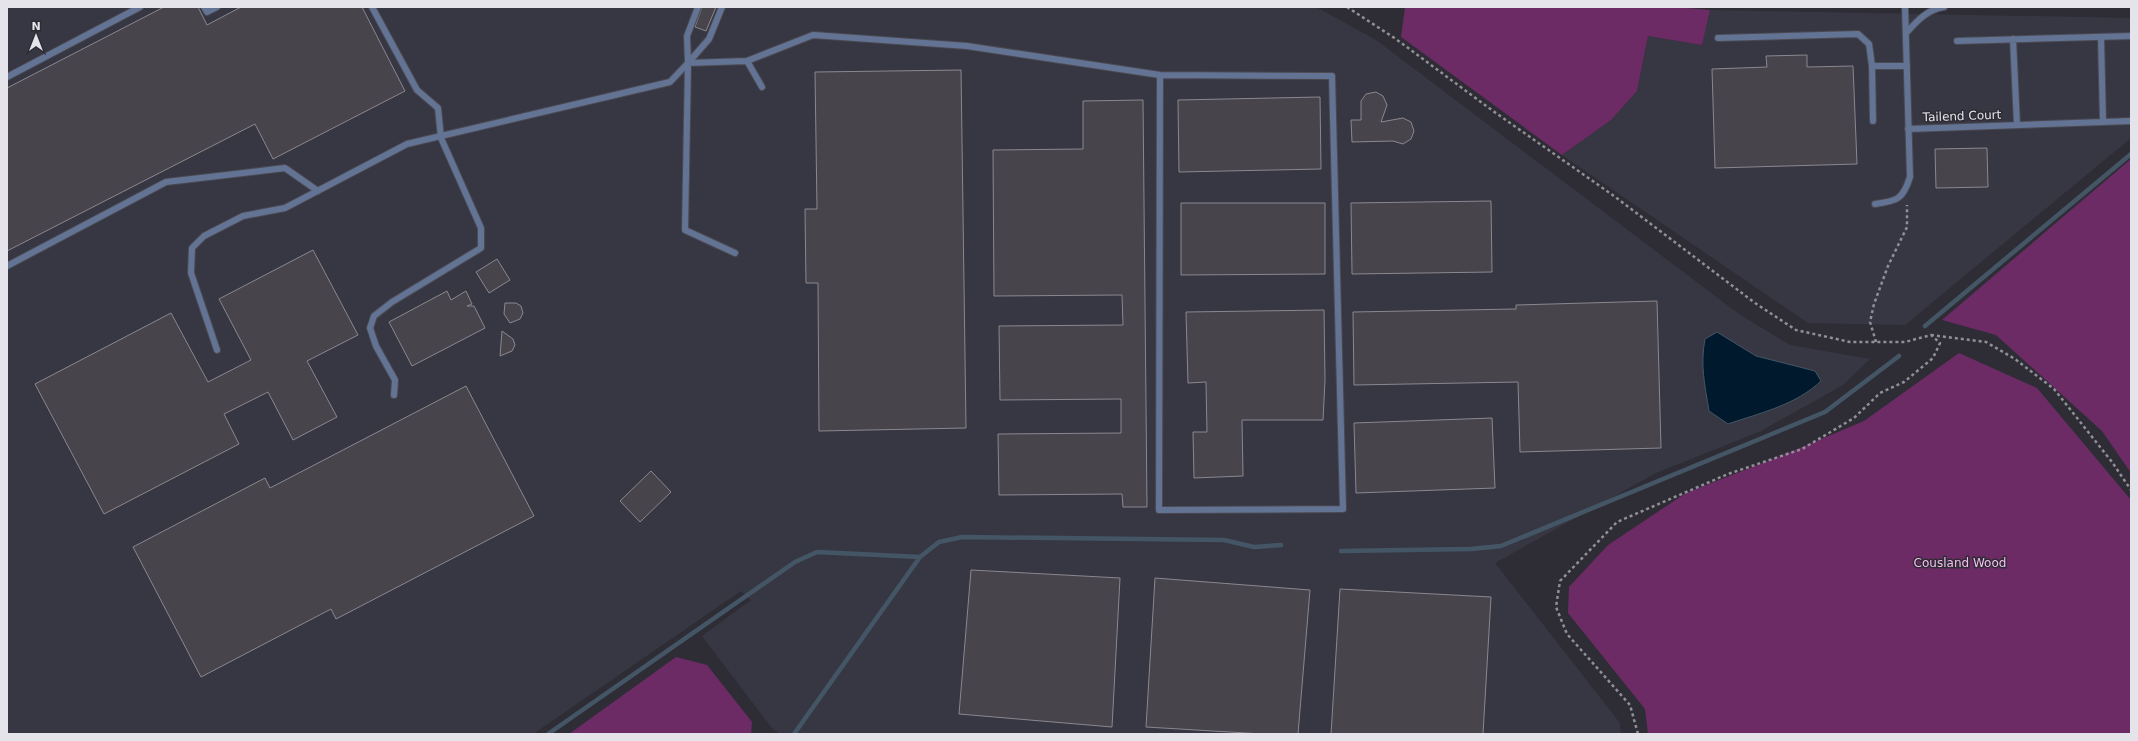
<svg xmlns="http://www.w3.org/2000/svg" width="2138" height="741" font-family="'DejaVu Sans',sans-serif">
  <rect width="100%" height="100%" fill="#2e2d35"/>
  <path fill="#373744" d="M7,7H1316L1376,40L1739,314L1790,345L1870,359L1843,385L1761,431L1656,473L1495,563L1620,723L1621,734H780L771,727L702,636L751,600L741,591L533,734H7Z
    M1710,10L2131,18V138L1905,325L1808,323L1562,155L1611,120L1637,91L1648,36L1702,45Z"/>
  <path fill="#6c2b65" d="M1405,7H1675L1710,10L1702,45L1648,36L1637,91L1611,120L1562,155L1401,37Z
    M2131,159V473L2102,431L1996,335L1942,320Z
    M1959,353L2037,388L2131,500V734H1648L1645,709L1568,613L1569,587L1608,545L1686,493L1788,453L1864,421Z
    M676,657L707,665L752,722L751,734H569Z"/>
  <path fill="#00192c" stroke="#445665" d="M1717,332L1756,356L1815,371L1821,381C1796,405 1760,413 1728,424L1709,411C1705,385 1700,366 1705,339Z"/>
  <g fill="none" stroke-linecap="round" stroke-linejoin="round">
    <path stroke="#445665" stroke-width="4.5" d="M1925,326L2131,154
      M1341,551L1471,549L1501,546L1825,412L1899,356
      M548,734L795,562L817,552L920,557L939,542L962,537L1224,540L1254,547L1281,545
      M794,734L920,557"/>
  </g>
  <path fill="#48444b" stroke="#8b878f" d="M164,7H198L207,25L241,7H362L405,91L273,159L255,124L7,251V88Z
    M702,7H716L706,31L695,27Z
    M1807,55V67L1853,66L1857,164L1715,168L1712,69L1767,67L1766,56Z
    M961,70L966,428L819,431L818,283H806L805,209H817L815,72Z
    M1376,92L1383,96L1387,105L1381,122L1403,118L1411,122L1414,131L1411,139L1403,144L1393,141L1352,142L1351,120H1361V101L1366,94Z
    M1320,97L1321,169L1179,172L1178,100Z
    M1143,100L1147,507H1123L1122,494L999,495L998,434L1121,433V399L1000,400L999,326L1123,325L1122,295L994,296L993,150L1083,149V101Z
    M1987,148L1988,187L1936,188L1935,149Z
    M1491,201L1492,272L1352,274L1351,203Z
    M1181,203H1325V274L1181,275Z
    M313,250L358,335L307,361L337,417L293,440L268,392L224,414L239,444L104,514L35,384L171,313L208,382L251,360L219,299Z
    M497,259L510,280L489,293L476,272Z
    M447,291L451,300L466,291L472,304L467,306H474L485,328L412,366L389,322Z
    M1657,301L1661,448L1520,452L1518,382L1354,385L1353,312L1516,309V305Z
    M505,303H516L521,306L523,313L520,319L510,323L504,314Z
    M1324,310L1325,380L1323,420H1242L1243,476L1194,478L1193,432H1207L1206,382L1188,383L1186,312Z
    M502,331L513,339L515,345L512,351L500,356Z
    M466,386L534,516L336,619L331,609L201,677L133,547L265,478L270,488Z
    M1492,418L1495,488L1356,493L1354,423Z
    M651,471L671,492L640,522L620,501Z
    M971,570L1120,578L1112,727L959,714Z
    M1155,578L1310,590L1298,734H1263L1146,727Z
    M1340,589L1491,597L1483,734H1331Z"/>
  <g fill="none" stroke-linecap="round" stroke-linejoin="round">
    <defs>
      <path id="lane" d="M204,7L207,12L217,7
        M372,7L417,90L438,108L441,138L481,228V248L392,302L374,316L370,328L376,346L395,380L394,395
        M698,7L687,36L688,63L709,39L722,7
        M1907,32C1917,21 1928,9 1944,7
        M2101,37L2103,122
        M1718,38L1858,34L1869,44L1872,66H1907
        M2013,39L2017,125
        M1957,41L2131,36
        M747,61L762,87
        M688,63L685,230L735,253
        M1872,66L1873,121
        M7,77L140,7
        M1908,129L2131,121
        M1875,204C1898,201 1903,199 1910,177L1905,7
        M7,266L166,182L285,168L318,191
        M217,350L191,273L192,248L204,236L243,216L285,208L407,144L670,82L688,63L747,61L813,35L967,46L1160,75L1332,76L1343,509L1159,510L1160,75"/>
    </defs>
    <use href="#lane" stroke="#4b4a52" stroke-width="8"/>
    <path stroke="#919097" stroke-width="2.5" stroke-dasharray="3 3" stroke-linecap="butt" d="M1347,7L1396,39L1493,111L1614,196L1755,303L1796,330L1850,342H1905L1931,335L1940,343L1933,358L1904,382L1880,393L1854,418L1802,449L1728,474L1617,522L1560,581L1556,607L1567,634L1630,705L1638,734
      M1931,335L1986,342L2015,359L2054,389L2112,462L2131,490
      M1876,342L1870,322L1874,304L1888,266L1907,227V205"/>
    <use href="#lane" stroke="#637394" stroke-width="6"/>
  </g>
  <g text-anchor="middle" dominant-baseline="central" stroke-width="3" stroke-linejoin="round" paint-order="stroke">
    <g font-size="12" fill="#e4e4ea" stroke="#2e2d35">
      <text transform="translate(1962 116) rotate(-2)">Tailend Court</text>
    </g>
    <g font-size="12" fill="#f7bdef" stroke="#2e2d35">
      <text x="1960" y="563">Cousland Wood</text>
    </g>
  </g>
  <rect width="2138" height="741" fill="none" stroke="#e4e4ea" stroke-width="16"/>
  <g transform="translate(36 36)" stroke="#2e2d35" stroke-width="3" paint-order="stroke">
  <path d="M0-3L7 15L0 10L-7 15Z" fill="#e4e4ea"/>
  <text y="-6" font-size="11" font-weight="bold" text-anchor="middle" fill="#e4e4ea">N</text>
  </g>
</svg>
